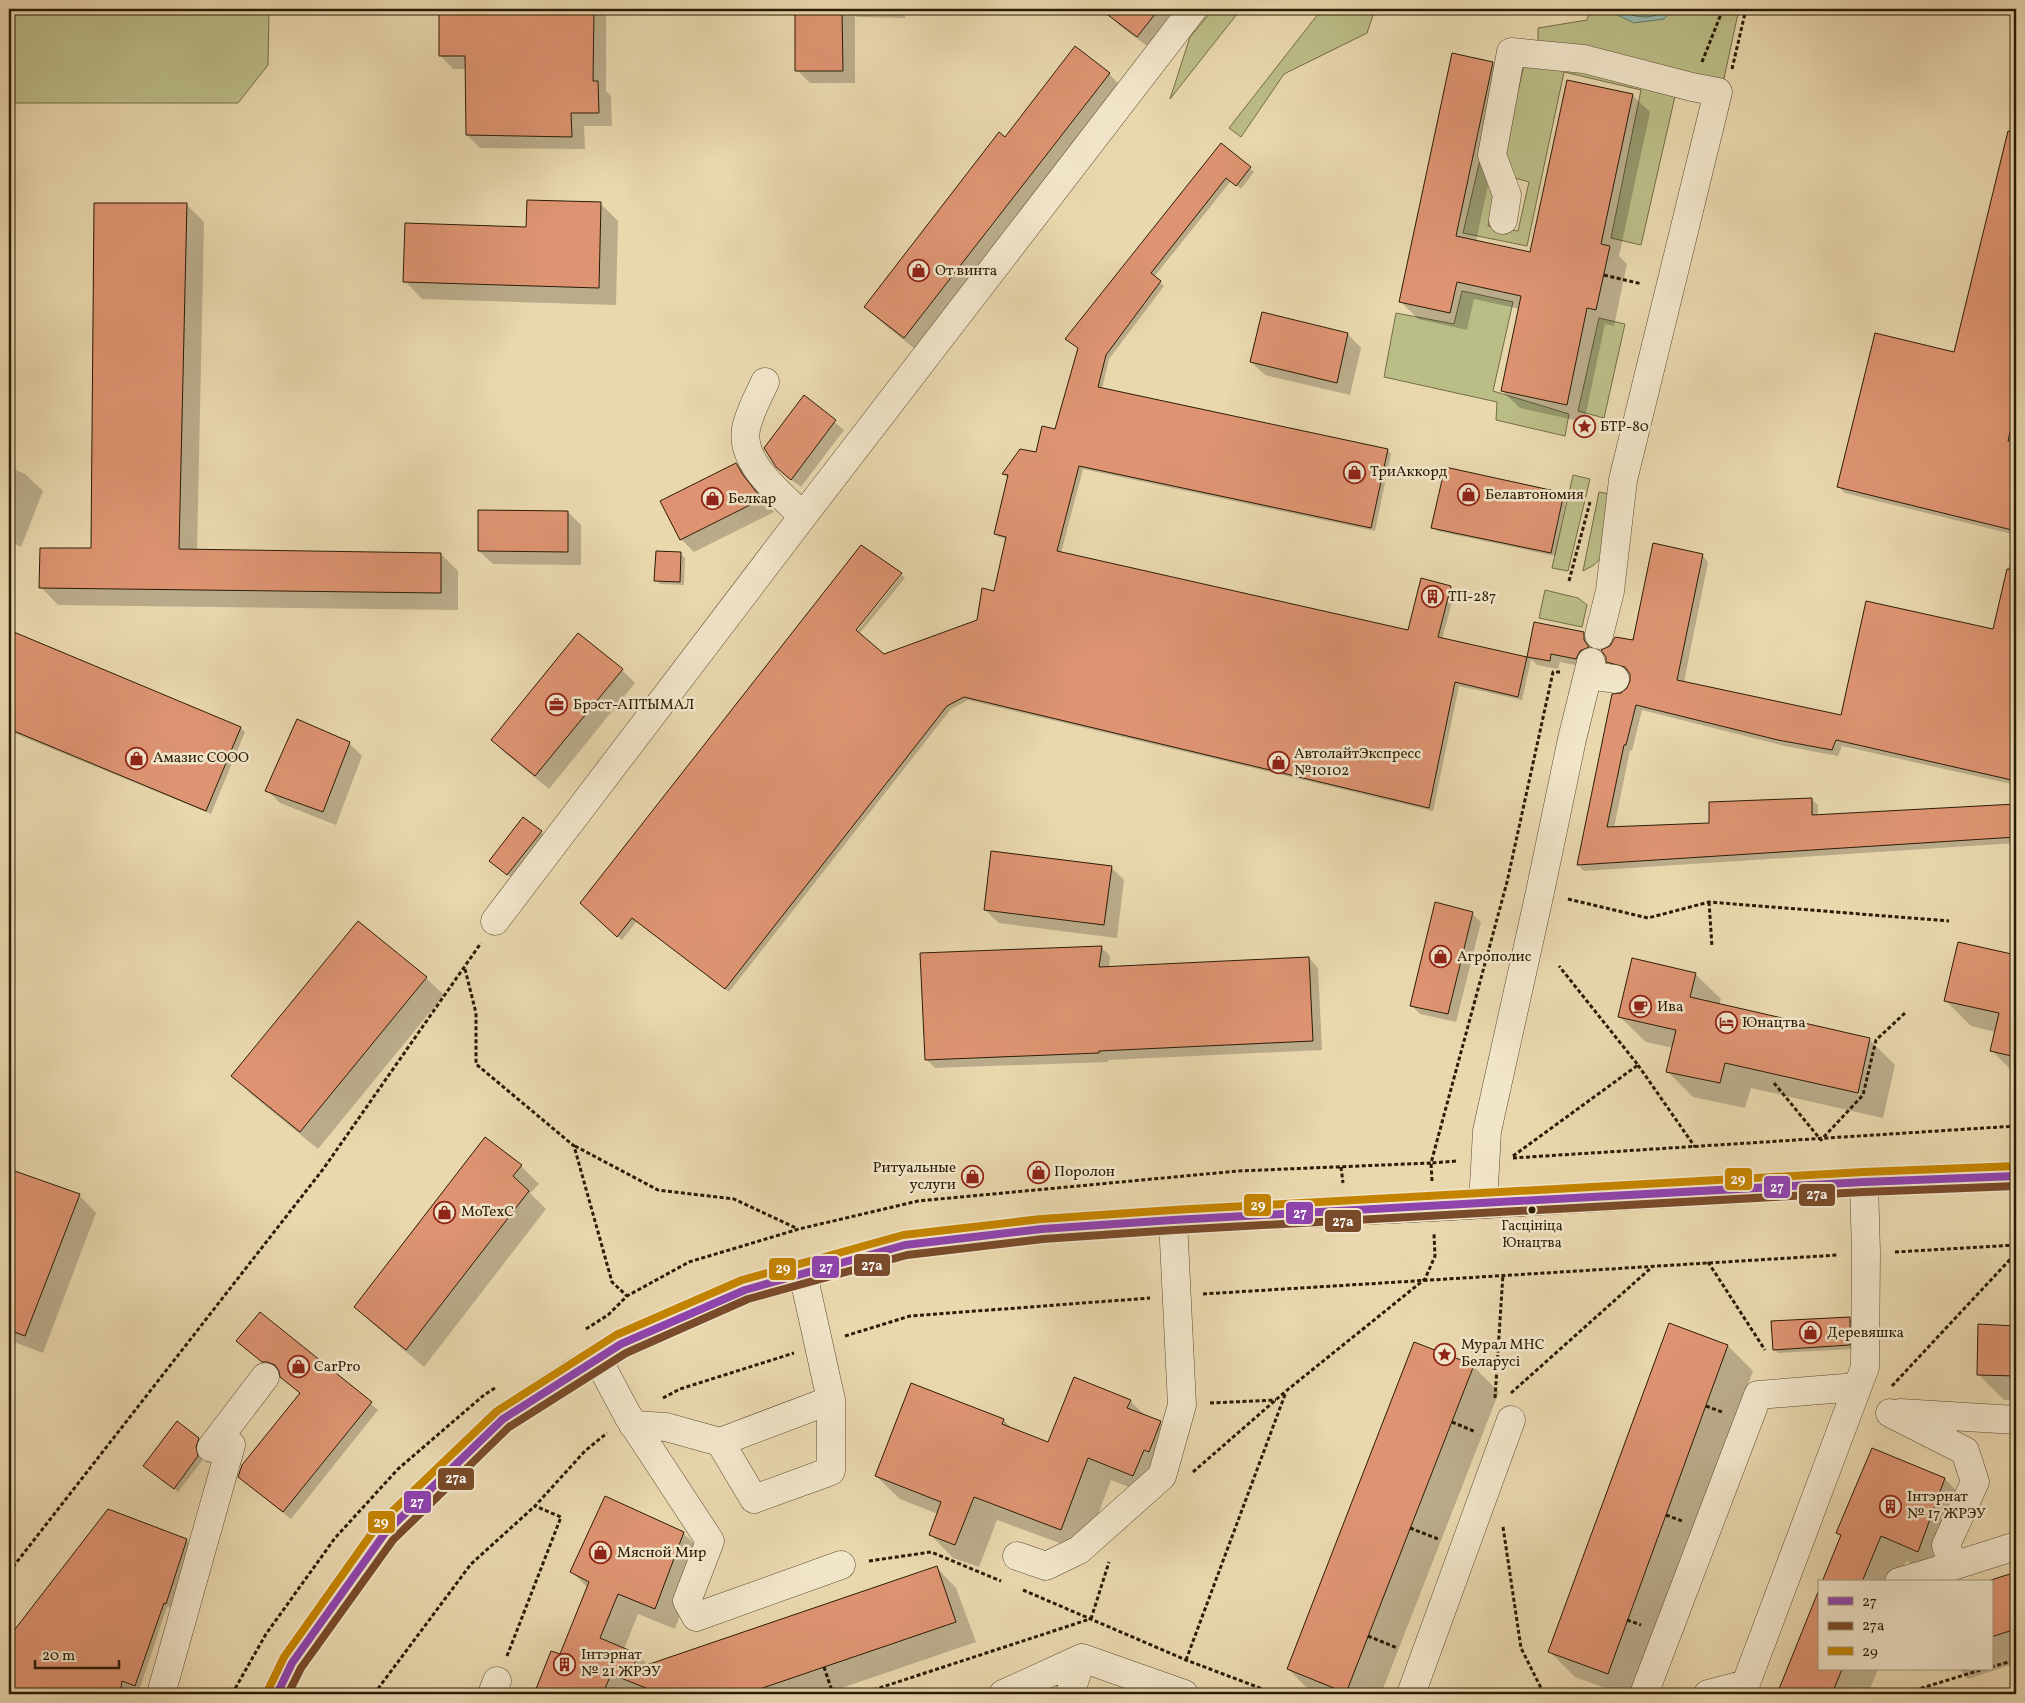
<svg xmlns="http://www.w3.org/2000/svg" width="2025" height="1703" font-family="Vollkorn,serif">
  <rect width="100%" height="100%" fill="#e9d7ae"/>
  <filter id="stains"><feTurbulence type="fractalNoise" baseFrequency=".004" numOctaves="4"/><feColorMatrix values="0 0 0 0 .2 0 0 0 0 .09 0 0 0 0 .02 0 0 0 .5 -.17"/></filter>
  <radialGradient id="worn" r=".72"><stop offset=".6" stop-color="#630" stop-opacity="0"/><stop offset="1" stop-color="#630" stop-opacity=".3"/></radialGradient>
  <path fill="#bbbd87" stroke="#736c46" d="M9,9H269L268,65L238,103H9Z
    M1213,9H1241L1170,99L1190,37Z
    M1322,9H1375L1367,33L1284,74L1241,137L1229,128Z
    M1590,9H1613V13L1663,19L1674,9H1739L1723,83L1538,47V28L1587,20Z
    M1525,60L1676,92L1641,245L1611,238L1641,90L1564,72L1527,246L1463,233L1480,160L1496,195L1488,226L1518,231L1529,182L1515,178L1504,153Z
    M1462,291L1513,302L1493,391L1569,414L1565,436L1496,420L1497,402L1384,377L1396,313L1454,324Z
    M1599,318L1625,324L1604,418L1578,411Z
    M1573,475L1590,479L1568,571L1552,568Z
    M1599,492L1615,495L1605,553L1594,565L1583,571Z
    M1545,590L1578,598L1587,605L1582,627L1539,618Z"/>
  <path fill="#97b9ad" stroke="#6c7a6a" d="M1613,9H1674L1664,19L1634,23L1613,13Z"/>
  <path fill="#0003" d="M440,9H606V91L611,96L612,126H584L585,149L480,148L467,135L466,69H453L440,55Z
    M796,9H905V18L857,17L855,15V83H810L797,70Z
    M1110,9H1182L1151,49L1120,26L1107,13Z
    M1076,48L1109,74L1125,90L920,353L881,322L865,307L1005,139Z
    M1493,63L1510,80L1476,242L1531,254L1632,95L1650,112L1619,256L1627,264L1614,326L1605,324L1584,422L1520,408L1502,391L1520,309L1474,299L1467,330L1418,319L1401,302Z
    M2016,101V785L1842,746L1838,756L1785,746L1642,710L1632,751L1630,750L1614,828L1710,824L1811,799L1818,805V816L2016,805V843L1584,871L1578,865L1622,694L1629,689L1632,681L1630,672L1614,668L1607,661L1634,642L1702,555L1708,562L1684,682L1842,716L1994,630L2016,535L1845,493L1839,487L1955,354Z
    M1222,145L1254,172L1241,189L1231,181L1154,277L1164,286L1109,359L1102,389L1387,450L1391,454L1375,531L1083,469L1061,553L1409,632L1451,587L1455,591L1442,639L1528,658L1535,623L1583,633L1592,642V650L1584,667L1560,662L1558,669L1537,665L1531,659L1522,700L1459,686L1433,811L968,700L951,709L729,992L637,921L622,940L582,903L851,634L853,636L902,575L905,578L859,634L884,656L978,621L995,593L1007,539L999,537L995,533L1008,478L1003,474L1037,454L1056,430Z
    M186,204L204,222L197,551L441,554L458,571V610L58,605L41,587L92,549Z
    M601,204L618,221L616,305L422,299L405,281L528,228Z
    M1263,314L1348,334L1361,348L1350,395L1265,375L1251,362Z
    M804,397L844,430L801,487L786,476Z
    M736,464L749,478L756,490L774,512L694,552L681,539Z
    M9,467L25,474L43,491L21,547L9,541Z
    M1563,494L1567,498L1555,556L1437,531L1433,527Z
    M568,512L581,525V565L493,564L479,551Z
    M681,554L685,558L684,585L660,584L656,580Z
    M9,632L241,728L245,732L211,814L9,731Z
    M622,670L635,683L549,789L505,753L492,740Z
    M349,743L362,756L336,825L280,803L267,790Z
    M541,832L549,840L516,882L491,860Z
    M1111,867L1124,880L1117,938L999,923L985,910Z
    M1472,914L1481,922L1456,1022L1420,1014L1411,1005Z
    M1959,943L2016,957V1075L1991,1050L1996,1032L1971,1026L1946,1001Z
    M1101,947L1110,956L1109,968L1309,958L1318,968L1322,1050L1108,1060V1062L935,1068L926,1059Z
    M1695,974L1721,999L1719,1005L1869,1039L1895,1065L1883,1118L1751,1088L1745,1108L1693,1097L1667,1071L1673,1048L1646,1042L1620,1017Z
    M426,978L444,995L318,1149L251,1094L233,1076Z
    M485,1138L521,1166L539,1184L530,1193L546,1209L424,1367L373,1324L355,1307Z
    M9,1170L79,1195L96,1213L43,1353L9,1340Z
    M260,1313L378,1410L291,1519L247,1484L301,1394L289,1384L280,1370L270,1369L245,1348Z
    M1849,1318L1853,1322V1349L1778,1353L1774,1349Z
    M1979,1325L2016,1327V1400H2004L1978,1374Z
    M1728,1346L1753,1371L1635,1694H1622L1575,1677L1549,1651Z
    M1473,1366L1499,1392L1381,1694H1313L1288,1669Z
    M912,1384L1004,1420L1013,1430L1049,1443L1130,1401L1147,1417L1160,1422L1184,1446L1157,1498L1111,1480L1084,1552L997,1520L979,1567L953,1558L930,1534L938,1514L900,1499L876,1476Z
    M198,1439L202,1443L199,1451L202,1461L178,1492L149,1469Z
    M1873,1450L1945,1479L1970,1505L1944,1577L1906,1561L1898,1582H1839L1853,1548L1837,1533Z
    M108,1511L186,1540L190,1544L170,1607H167L138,1694H9V1640Z
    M683,1533L703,1553L675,1629L638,1614L624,1649L638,1655L649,1666L936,1567L956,1588L976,1642L824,1694H535L552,1652L560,1656L588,1588L572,1572Z
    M2016,1574V1663L1968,1679L1959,1669H1991V1582Z
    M1819,1593V1669H1878L1868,1694H1778Z"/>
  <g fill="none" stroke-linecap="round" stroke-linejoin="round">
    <path stroke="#616a59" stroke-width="1" d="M1618,9C1632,18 1654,21 1667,9"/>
  </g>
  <path fill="#de9472" stroke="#2b1c05" d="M439,9H594L593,81H598L599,113H571L572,137L466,135L465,56H439Z
    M795,9H842L843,71H795Z
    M1100,9H1159L1137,37Z
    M1075,46L1110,73L904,338L864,307L999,132L1005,137Z
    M1452,53L1493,62L1456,236L1530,252L1567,80L1633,94L1601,244L1610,246L1596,310L1587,308L1567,405L1501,391L1521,296L1457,282L1450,313L1399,302Z
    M2008,131L2016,133V406L2008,441L2016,442V531L1837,487L1875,333L1954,352Z
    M1221,143L1251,167L1236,186L1226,178L1151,273L1161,281L1106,355L1098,387L1388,449L1371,528L1079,466L1057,551L1408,630L1421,578L1451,586L1438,637L1527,657L1518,697L1455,682L1429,808L964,697L947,706L725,989L632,918L617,937L580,903L861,545L902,573L856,630L884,654L977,620L982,588L994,591L1006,537L994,534L1008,475L1002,474L1020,449L1036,452L1042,426L1055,429L1078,348L1065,339Z
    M527,200L601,202L599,288L403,282L405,223L526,227Z
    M94,203H187L179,549L441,553V593L39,588L40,548H91Z
    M1262,312L1348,333L1337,383L1250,362Z
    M804,395L836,420L791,480L776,467L764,448Z
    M736,463L743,475L762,499L680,540L660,501Z
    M1445,467L1564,493L1551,553L1431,528Z
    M478,510L568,511V552L478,551Z
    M1653,543L1703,554L1677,680L1841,715L1866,601L1993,629L2007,569L2016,570V781L1836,740L1832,750L1778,740L1636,705L1626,745H1624L1607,827L1709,823V802L1812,798V815L2016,804V837L1577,865L1612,694L1621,693L1627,688L1630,681V674L1625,667L1606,662V657L1601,650L1610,646L1615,637L1633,640Z
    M656,551L681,552L680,582L654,581Z
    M1534,622L1584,632V640L1589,647L1580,651L1576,659L1551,654L1550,661L1527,657Z
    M9,630L241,727L206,811L9,729Z
    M578,633L623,669L535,776L491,740Z
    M297,719L350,742L323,812L265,791Z
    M523,817L542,831L507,875L489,861Z
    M991,851L1112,866L1104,925L984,910Z
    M1435,902L1473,912L1448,1014L1410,1006Z
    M358,921L427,977L300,1132L231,1076Z
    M1958,942L2016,955V1057L1990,1051L1999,1013L1944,1001Z
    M1102,946L1099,967L1309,957L1313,1041L1099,1051V1053L925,1060L920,953Z
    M1632,958L1696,973L1690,997L1870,1038L1858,1093L1725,1063L1720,1083L1666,1072L1676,1030L1618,1017Z
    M485,1137L522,1165L513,1176L529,1191L406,1350L354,1307Z
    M9,1169L80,1194L25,1336L9,1330Z
    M260,1312L372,1402L283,1512L238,1477L242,1465L300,1393L280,1377L279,1371L275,1365L267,1362H262L236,1341Z
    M1850,1317V1345L1773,1350L1771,1321Z
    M1669,1323L1728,1345L1608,1674L1548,1652Z
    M1978,1324L2016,1326V1376L1977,1375Z
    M1414,1342L1474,1365L1346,1693L1287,1669Z
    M1074,1377L1131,1400L1127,1408L1161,1421L1149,1452L1144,1450L1133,1476L1088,1458L1061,1530L974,1497L955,1545L929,1535L941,1502L875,1476L911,1383L1004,1419L1002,1424L1048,1442Z
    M177,1421L199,1438L196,1447L198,1456L174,1489L143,1466Z
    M1872,1448L1945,1478L1918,1552L1881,1536L1862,1582H1822L1841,1535L1836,1533Z
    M605,1496L684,1532L655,1609L618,1594L600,1638L638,1654L632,1670L937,1566L956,1622L745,1694H661L611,1674L603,1694H534L551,1651L560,1654L589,1582L570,1572Z
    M108,1509L187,1539L166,1604L164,1603L135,1686L122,1681L120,1694H9V1637Z
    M2016,1572V1629L1991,1637V1580Z
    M1818,1592L1819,1669H1842L1832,1694H1777Z"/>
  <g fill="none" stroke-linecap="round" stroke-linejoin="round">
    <defs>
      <path id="minor" d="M1503,220L1507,195L1492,155L1511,52L1584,59L1692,87L1718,92L1623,480L1610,591L1599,635
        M765,382C758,397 749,413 746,429C740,464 781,494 803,516
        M1588,675L1615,679
        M495,921L803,516L1193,9
        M1483,1204L1487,1131L1540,892L1572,739L1591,662
        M803,1274L831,1400L720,1442L754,1499L831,1471V1400
        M597,1358L628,1416L710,1541L687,1601L696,1617L841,1565
        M1890,1413L1965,1451L1975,1482L1946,1545L1953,1566L2016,1546
        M1900,1413L2016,1420
        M633,1425L666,1427L720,1442
        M211,1448L265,1377
        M1017,1556L1046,1566L1079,1550L1162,1476L1182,1405L1173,1220
        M1899,1582L1953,1566
        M161,1694L231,1445L220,1436
        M492,1694L497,1681
        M1003,1694L1082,1658L1184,1694
        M1070,1694L1082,1658
        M1411,1694L1511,1420
        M1644,1694L1758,1395L1857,1387
        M1708,1694L1746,1684
        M1742,1694L1865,1367L1866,1253L1864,1182"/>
      <path id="major" d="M277,1694L292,1663L385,1533L503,1419L570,1375L621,1344L745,1290L905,1245L1042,1229L1173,1220L1433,1207L1864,1182L2016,1176"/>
    </defs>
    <use href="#minor" stroke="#5a4b2f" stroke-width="29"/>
    <use href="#major" stroke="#2b1c05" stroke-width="29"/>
    <path stroke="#2b1c05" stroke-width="3" stroke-dasharray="4 2.5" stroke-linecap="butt" d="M1702,62L1723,9
      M1732,69L1746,9
      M1604,275L1642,284
      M1569,581L1590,502
      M1568,899L1648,918L1709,902L1949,921
      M1709,902L1712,947
      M465,969L476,1013V1064L574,1146L612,1282L627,1296
      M1638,1065L1695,1147
      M1774,1083L1821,1140L1863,1095L1876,1040L1905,1013
      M575,1146L658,1190L734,1199L798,1229
      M1513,1156L1638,1065L1559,966
      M1513,1158L2016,1126
      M1341,1167L1343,1183
      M1432,1181L1431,1163L1457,1161
      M1895,1252L2016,1245
      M1708,1262L1765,1350
      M1203,1294L1838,1255
      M586,1329L608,1315L627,1296L689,1262L799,1229L918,1201L1238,1171L1431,1163L1507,882L1553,672H1561
      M845,1336L910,1316L1150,1298
      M1892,1386L2016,1253
      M1511,1393L1652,1267
      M663,1398L680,1389L794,1353
      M1495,1398L1503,1274
      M1210,1403L1276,1400
      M1706,1406L1722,1412
      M1452,1422L1476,1432
      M1193,1472L1286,1391L1425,1279L1435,1256L1434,1234
      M1666,1515L1682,1521
      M1503,1527L1521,1648L1544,1694
      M1410,1528L1438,1539
      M869,1561L931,1552L1001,1581
      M9,1572L324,1168L481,943
      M1023,1590L1186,1660L1276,1694
      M1091,1619L1109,1562
      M1627,1620L1641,1625
      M1368,1636L1397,1648
      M507,1656L561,1517L535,1506
      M1186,1660L1286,1392
      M824,1667L833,1694
      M1991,1667L2016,1660
      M232,1694L266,1634L335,1538L398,1469L484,1395L495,1388
      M374,1694L471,1564L535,1506L585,1451L607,1433
      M861,1694L1090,1619
      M1902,1694L1984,1669"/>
    <use href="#minor" stroke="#f1e5ca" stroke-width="28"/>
    <use href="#major" stroke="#e9d7ae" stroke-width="28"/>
    <defs>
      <path id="bus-1" d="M277,1694L292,1663L385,1533L503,1419L621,1344L745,1290L905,1245L1042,1229L1173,1220L1864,1182L2016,1176"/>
      <path id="bus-2" d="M288,1694L301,1668L393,1540L509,1427L626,1353L748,1299L907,1255L1043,1239L1174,1230L1864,1192L2016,1186"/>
      <path id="bus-3" d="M268,1690L284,1657L377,1526L497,1411L616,1335L742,1280L903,1235L1041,1219L1173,1210L1863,1172L2016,1166"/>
    </defs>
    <use href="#bus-1" stroke="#f1e5ca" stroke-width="11"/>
    <use href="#bus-2" stroke="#f1e5ca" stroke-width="11"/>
    <use href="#bus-3" stroke="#f1e5ca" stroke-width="11"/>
    <use href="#bus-1" stroke="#8e44ad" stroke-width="8"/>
    <use href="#bus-2" stroke="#7a4b2a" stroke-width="8"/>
    <use href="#bus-3" stroke="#c48401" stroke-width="8"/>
  </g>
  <defs>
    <symbol id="shop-ring" viewBox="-11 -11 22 22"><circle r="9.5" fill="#f1e5ca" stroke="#8f2418" stroke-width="1.5"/><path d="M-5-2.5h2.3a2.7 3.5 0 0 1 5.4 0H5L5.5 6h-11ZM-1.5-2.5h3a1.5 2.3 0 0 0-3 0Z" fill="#8f2418"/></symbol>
    <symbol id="sight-ring" viewBox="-11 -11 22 22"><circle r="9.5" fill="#f1e5ca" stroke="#8f2418" stroke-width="1.5"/><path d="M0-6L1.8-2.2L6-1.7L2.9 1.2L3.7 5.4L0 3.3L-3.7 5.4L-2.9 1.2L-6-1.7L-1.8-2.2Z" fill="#8f2418"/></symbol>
    <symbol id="building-ring" viewBox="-11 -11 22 22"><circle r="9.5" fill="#f1e5ca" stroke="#8f2418" stroke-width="1.5"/><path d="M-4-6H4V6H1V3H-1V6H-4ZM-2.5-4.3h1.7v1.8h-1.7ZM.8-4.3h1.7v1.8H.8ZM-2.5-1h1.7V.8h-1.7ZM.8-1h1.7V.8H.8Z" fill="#8f2418"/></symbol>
    <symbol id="office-ring" viewBox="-11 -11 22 22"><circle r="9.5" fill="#f1e5ca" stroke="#8f2418" stroke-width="1.5"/><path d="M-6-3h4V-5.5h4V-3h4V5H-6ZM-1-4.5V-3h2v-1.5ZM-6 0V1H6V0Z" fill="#8f2418"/></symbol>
    <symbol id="cafe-ring" viewBox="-11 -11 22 22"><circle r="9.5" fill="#f1e5ca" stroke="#8f2418" stroke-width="1.5"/><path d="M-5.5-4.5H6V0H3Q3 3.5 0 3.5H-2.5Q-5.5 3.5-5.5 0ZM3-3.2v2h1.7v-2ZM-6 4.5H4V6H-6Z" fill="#8f2418"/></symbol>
    <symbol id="hotel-ring" viewBox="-11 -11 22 22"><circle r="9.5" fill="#f1e5ca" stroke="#8f2418" stroke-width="1.5"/><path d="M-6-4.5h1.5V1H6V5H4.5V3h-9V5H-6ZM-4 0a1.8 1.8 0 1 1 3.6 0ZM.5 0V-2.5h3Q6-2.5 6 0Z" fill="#8f2418"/></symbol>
  </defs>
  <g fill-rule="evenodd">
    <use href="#shop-ring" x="906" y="258" width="25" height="25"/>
    <use href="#sight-ring" x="1572" y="414" width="25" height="25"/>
    <use href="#shop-ring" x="1342" y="460" width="25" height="25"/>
    <use href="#shop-ring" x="1456" y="482" width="25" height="25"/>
    <use href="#shop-ring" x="700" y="486" width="25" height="25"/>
    <use href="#building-ring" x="1420" y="584" width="25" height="25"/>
    <use href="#office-ring" x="544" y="692" width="25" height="25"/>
    <use href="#shop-ring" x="124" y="746" width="25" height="25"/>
    <use href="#shop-ring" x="1266" y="750" width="25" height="25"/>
    <use href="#shop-ring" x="1428" y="944" width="25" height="25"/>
    <use href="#cafe-ring" x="1628" y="994" width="25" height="25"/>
    <use href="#hotel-ring" x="1714" y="1010" width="25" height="25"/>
    <use href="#shop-ring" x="1026" y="1160" width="25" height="25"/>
    <use href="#shop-ring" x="960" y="1164" width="25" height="25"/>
    <use href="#shop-ring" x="432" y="1200" width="25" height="25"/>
    <use href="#shop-ring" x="1798" y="1320" width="25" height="25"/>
    <use href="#sight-ring" x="1432" y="1342" width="25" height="25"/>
    <use href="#shop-ring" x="286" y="1354" width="25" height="25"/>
    <use href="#building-ring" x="1878" y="1494" width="25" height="25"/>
    <use href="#shop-ring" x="588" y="1540" width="25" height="25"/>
    <use href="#building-ring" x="552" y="1652" width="25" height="25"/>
  </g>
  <circle fill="#2b1c05" stroke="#f1e5ca" stroke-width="2" cx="1532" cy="1210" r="4.5"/>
  <g text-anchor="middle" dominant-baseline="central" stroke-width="5" stroke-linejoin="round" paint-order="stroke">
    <g font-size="14" fill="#2b1c05" stroke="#f1e5ca">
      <text x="1532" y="1226">Гасцініца<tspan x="1532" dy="17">Юнацтва</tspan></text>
    </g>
    <g font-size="15" fill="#2b1c05" stroke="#f1e5ca" text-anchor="start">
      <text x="935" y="271">От винта</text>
      <text x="1600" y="427">БТР-80</text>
      <text x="1370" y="472">ТриАккорд</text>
      <text x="1485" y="495">Белавтономия</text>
      <text x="728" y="499">Белкар</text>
      <text x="1448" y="597">ТП-287</text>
      <text x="573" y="705">Брэст-АПТЫМАЛ</text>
      <text x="1294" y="754">АвтолайтЭкспресс<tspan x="1294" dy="17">№10102</tspan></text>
      <text x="153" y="758">Амазис СООО</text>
      <text x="1457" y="957">Агрополис</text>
      <text x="1657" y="1007">Ива</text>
      <text x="1742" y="1023">Юнацтва</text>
      <text x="956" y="1168" text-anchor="end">Ритуальные<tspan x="956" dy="17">услуги</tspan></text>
      <text x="1054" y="1172">Поролон</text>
      <text x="461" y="1212">MoTexC</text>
      <text x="1827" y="1333">Деревяшка</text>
      <text x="1461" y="1345">Мурал МНС<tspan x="1461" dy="17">Беларусі</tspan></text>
      <text x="314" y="1367">CarPro</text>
      <text x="1907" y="1497">Інтэрнат<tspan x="1907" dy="17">№ 17 ЖРЭУ</tspan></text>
      <text x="617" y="1553">Мясной Мир</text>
      <text x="581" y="1655">Інтэрнат<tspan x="581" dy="17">№ 21 ЖРЭУ</tspan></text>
    </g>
  </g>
  <g stroke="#f1e5ca" stroke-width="2">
    <rect x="1724" y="1167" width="29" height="24" rx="5" fill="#c48401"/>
    <rect x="1763" y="1175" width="28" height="24" rx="5" fill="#8e44ad"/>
    <rect x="1798" y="1183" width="38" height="24" rx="5" fill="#7a4b2a"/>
    <rect x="1243" y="1193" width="29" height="24" rx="5" fill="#c48401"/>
    <rect x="1285" y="1201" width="29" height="24" rx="5" fill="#8e44ad"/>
    <rect x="1324" y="1209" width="38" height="24" rx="5" fill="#7a4b2a"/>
    <rect x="853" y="1253" width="38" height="24" rx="5" fill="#7a4b2a"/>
    <rect x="811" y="1255" width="29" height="24" rx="5" fill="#8e44ad"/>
    <rect x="768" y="1257" width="29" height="24" rx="5" fill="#c48401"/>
    <rect x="437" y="1467" width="38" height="24" rx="5" fill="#7a4b2a"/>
    <rect x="403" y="1490" width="29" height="24" rx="5" fill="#8e44ad"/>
    <rect x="367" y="1510" width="29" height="24" rx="5" fill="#c48401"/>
  </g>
  <g font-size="14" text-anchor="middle" font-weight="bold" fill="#fff">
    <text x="1738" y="1184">29</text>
    <text x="1777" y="1192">27</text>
    <text x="1817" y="1199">27а</text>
    <text x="1258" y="1210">29</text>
    <text x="1300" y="1218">27</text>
    <text x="1343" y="1226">27а</text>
    <text x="872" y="1270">27а</text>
    <text x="826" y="1272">27</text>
    <text x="783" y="1273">29</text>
    <text x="456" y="1483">27а</text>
    <text x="417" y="1507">27</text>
    <text x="381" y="1527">29</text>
  </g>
  <rect width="2025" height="1703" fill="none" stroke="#e9d7ae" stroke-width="30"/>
  <rect x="10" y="10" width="2005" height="1683" fill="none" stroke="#2b1c05" stroke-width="2.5"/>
  <rect x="15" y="15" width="1995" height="1673" fill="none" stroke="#2b1c05"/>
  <rect x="1818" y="1580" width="175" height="90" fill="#f1e5ca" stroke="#a2957b"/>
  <rect x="1828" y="1597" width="25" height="8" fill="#8e44ad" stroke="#a2957b"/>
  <text x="1862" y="1606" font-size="15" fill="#2b1c05">27</text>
  <rect x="1828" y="1622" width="25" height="8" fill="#7a4b2a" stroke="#a2957b"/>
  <text x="1862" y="1630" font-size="15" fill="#2b1c05">27а</text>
  <rect x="1828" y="1647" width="25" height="8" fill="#c48401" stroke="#a2957b"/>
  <text x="1862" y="1656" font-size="15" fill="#2b1c05">29</text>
  <path d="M35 1660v8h84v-8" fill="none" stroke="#2b1c05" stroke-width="2.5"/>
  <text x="42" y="1660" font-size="15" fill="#2b1c05" stroke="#f1e5ca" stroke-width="4" paint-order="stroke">20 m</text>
  <rect width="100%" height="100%" filter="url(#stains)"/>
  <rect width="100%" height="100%" fill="url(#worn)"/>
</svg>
